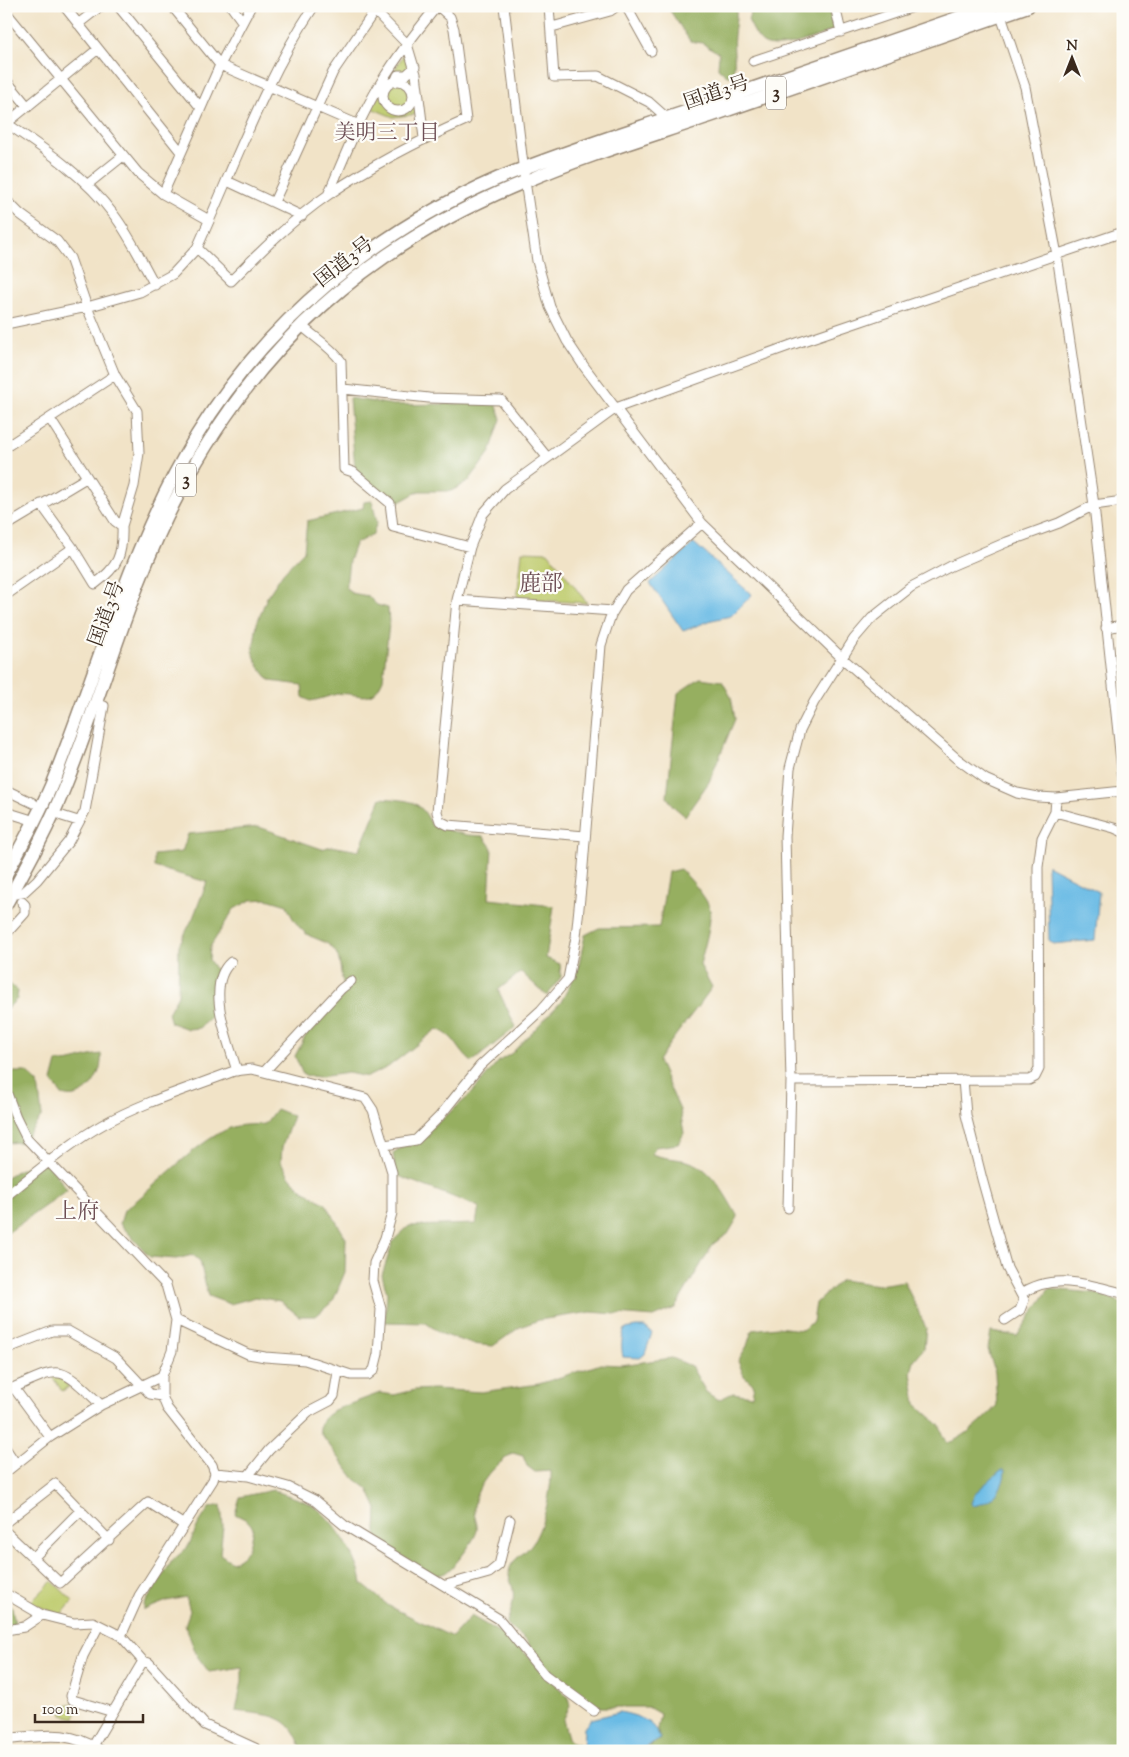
<svg xmlns="http://www.w3.org/2000/svg" width="1129" height="1757" font-family="'Sorts Mill Goudy','Noto Serif JP',serif">
  <rect width="100%" height="100%" fill="#fdfcf7"/>
  <filter id="ink" filterUnits="userSpaceOnUse"><feTurbulence type="fractalNoise" baseFrequency=".02" numOctaves="2"/><feDisplacementMap in="SourceGraphic" scale="10" xChannelSelector="R" yChannelSelector="G"/><feConvolveMatrix kernelMatrix="1 2 1 2 8 2 1 2 1" color-interpolation-filters="sRGB"/></filter>
  <filter id="wash" filterUnits="userSpaceOnUse"><feTurbulence type="fractalNoise" baseFrequency=".0096" numOctaves="4" result="noise"/><feDisplacementMap in="SourceGraphic" scale="20" xChannelSelector="R" yChannelSelector="G"/><feGaussianBlur stdDeviation="1.12" result="paint"/><feColorMatrix in="noise" values="0 0 0 0 0 0 0 0 0 0 0 0 0 0 0 0 0 1.4 0 .05"/><feComposite in="paint" operator="in"/></filter>
  <g filter="url(#wash)">
    <rect width="100%" height="100%" fill="#f1e3c7"/>
    <path fill="#becb6c" stroke="#7c7a45" d="M404,54H408L418,114L393,117L371,108Z
      M522,551L548,552L587,603L517,599Z
      M51,1375H60L69,1387L62,1391Z
      M52,1581L73,1601L61,1615L30,1603Z
      M72,1703L78,1705L75,1718L62,1715L64,1706Z"/>
    <path fill="#96af60" stroke="#686c3f" d="M667,6H736C737,17 735,25 734,35C732,50 737,61 732,76H727L718,68L719,53L702,43L690,41Z
      M752,6H828L834,30C817,36 780,53 763,43C756,38 752,27 748,20Z
      M349,398L394,405L496,403L501,419L490,452L468,482L451,491H419L394,505L365,482L355,468Z
      M372,501L377,522L373,534L355,544L349,561L346,587L351,593L368,596L377,605L388,608L389,624L383,679C371,707 358,691 337,694C328,696 319,700 310,701L303,697L302,685L270,681L259,667L253,653L257,623L267,597L283,573L304,551L307,521L363,508L364,502Z
      M700,678L722,681L731,697L735,719L709,782L685,816L673,806L667,797L678,693Z
      M381,798C409,801 420,798 432,826L467,835L483,836L492,848L489,899L554,906L546,958L560,964L561,977L547,996L521,972L498,990L516,1027L472,1062C456,1049 458,1038 437,1029L388,1067L367,1077L348,1073L319,1077L303,1075L295,1056L312,1024L342,997L345,987C339,976 342,958 334,950C328,942 319,940 310,936C300,931 290,916 287,905L267,899L251,900L234,909L210,947L209,960L218,973L212,1016L199,1028L188,1029L171,1023L168,1013L178,995L179,945L193,918L207,882L154,867V855L182,852L188,834L259,827L322,849L331,846L359,851Z
      M680,869C688,876 709,900 710,910C711,928 704,947 700,965L712,987C694,1013 674,1035 658,1061L680,1110L684,1133L678,1144L655,1147L652,1154C665,1159 677,1158 690,1162C712,1168 727,1198 738,1217L728,1234L713,1244L675,1308L654,1317L591,1312L539,1320L520,1327L493,1346L472,1344L442,1334L426,1323L385,1322L387,1293L382,1275L393,1241L409,1226L476,1224L479,1207L396,1175L393,1153L440,1121L469,1096L499,1061L512,1053L561,1002L578,969L585,935L599,928L659,927L668,872Z
      M6,981L18,991L17,999L6,1010Z
      M101,1054C103,1070 92,1093 74,1096C71,1097 65,1096 62,1095L52,1081L57,1062C72,1063 85,1056 101,1054Z
      M6,1069L13,1072H26L38,1083L42,1116L23,1142L6,1143Z
      M276,1109L293,1116L282,1147L281,1162L290,1177L303,1190L326,1204L346,1238L345,1272L333,1301L316,1316H299L280,1301L256,1297L230,1304L208,1296L200,1261L193,1255L176,1259L150,1257L120,1224L124,1210C158,1186 192,1144 230,1128C240,1124 254,1125 265,1124Z
      M44,1157L67,1190L6,1234V1177Z
      M841,1280L879,1285L904,1281L926,1328L924,1348L914,1360L911,1373L916,1404L939,1425L947,1443C962,1440 987,1417 997,1405L995,1373L988,1349L991,1332L1017,1336L1049,1289L1095,1293L1123,1303V1751H638L647,1748L660,1739L657,1729L660,1714L648,1707H596L547,1671L526,1640L506,1624C510,1613 515,1602 513,1590C512,1582 507,1577 510,1568C514,1557 525,1554 531,1545C543,1530 552,1489 551,1471L535,1472L527,1466L523,1456L513,1453C495,1465 473,1487 474,1511C474,1517 478,1524 477,1530C476,1539 454,1568 445,1573C441,1575 435,1575 430,1576L379,1542L376,1533L377,1509L368,1489L355,1479L320,1433L319,1427L325,1417L334,1410L380,1393L394,1395L415,1390L434,1389L481,1392L539,1384L601,1364L621,1365L672,1358L691,1366L706,1392L718,1400L733,1393L752,1396L754,1385L744,1376L738,1361L747,1346L752,1330L777,1327L802,1330L813,1322L816,1303Z
      M273,1490C285,1495 299,1498 310,1504C332,1515 360,1560 362,1584L389,1606L452,1637L471,1616L511,1639L568,1697L570,1706L563,1720L569,1741L581,1745L583,1751H302C291,1712 270,1716 236,1711L242,1681V1667L209,1672L197,1656L185,1625L190,1611L186,1597L167,1601L144,1610V1605L172,1561L188,1547L198,1525L209,1508L221,1505L223,1526L220,1554L232,1562C249,1555 250,1544 253,1527L247,1520L235,1514L240,1497Z
      M6,1602L12,1607L15,1625H6Z"/>
    <path fill="#6abbe5" stroke="#527282" d="M694,543L752,595L731,616L712,620L683,631L650,583Z
      M1047,865L1099,892L1095,940L1053,944L1049,940Z
      M636,1327H645L652,1333L645,1354L640,1358L623,1357C621,1347 621,1338 625,1329Z
      M1001,1470H1005C1005,1489 991,1503 973,1506L971,1503L975,1493Z
      M620,1712C638,1716 654,1720 660,1739C636,1756 612,1751 583,1751L584,1728L591,1719Z"/>
  </g>
  <g filter="url(#ink)">
    <g fill="none" stroke-linecap="round" stroke-linejoin="round">
      <defs>
        <path id="minor" d="M64,6L181,152
          M118,6L201,108
          M172,6L220,65L359,125
          M231,6L242,21
          M370,6L407,44L416,74L424,138
          M504,6L525,181L537,261L550,307L567,341L583,365L702,523L841,657L956,758L985,779L1017,793L1038,797L1056,798L1123,791
          M549,6L554,77L598,76L649,102L667,118
          M626,6L651,51
          M835,6L841,32
          M6,12L138,173L163,194L209,220
          M1001,16L1025,87L1057,255L1094,505L1123,780
          M78,24L101,6
          M552,27L610,11L617,6
          M753,61L916,6
          M6,80L28,107
          M383 96a15 15 0 1 1 30 0a15 15 0 1 1-30 0Z
          M395,82L398,75H406L415,67
          M6,123C46,150 85,176 114,215C130,236 142,262 155,285
          M7,123L98,49
          M227,181L302,216
          M88,184L123,156
          M163,194L220,65L251,6
          M328,195C344,158 359,119 380,84C397,56 417,31 437,6
          M6,200L20,214L57,241L70,258L87,307L115,375L137,411L139,453L134,486L122,526L115,521L50,419
          M274,202L333,72L378,6
          M197,248L231,281C261,251 293,219 328,195C372,165 418,141 466,120L454,29L450,17L438,6
          M6,324L87,307L140,292L173,274L197,248C234,167 264,81 314,6
          M301,325C315,338 330,346 341,361L344,469L353,472L390,503L393,527L470,547
          M343,389L429,398L501,400L547,457
          M6,447L115,375
          M6,526L86,478
          M73,548L95,584C118,567 123,555 122,526
          M6,595L73,548L41,504
          M457,600L613,611
          M1106,628L1123,625
          M6,790L33,803
          M6,812L35,821
          M1055,812L1114,828L1123,832
          M62,816L78,821
          M585,836L448,825L440,821L437,812L457,600L470,547L483,514L505,489L616,408L794,344L1123,232
          M10,896L24,892L37,880L69,841L85,811L104,706L96,703
          M6,934L25,913V905L22,902
          M231,962C204,985 229,1043 237,1071
          M264,1072L341,989L351,981
          M963,1080L966,1115L982,1179L1007,1268L1024,1300L1020,1310L1005,1320
          M791,1081L1029,1080L1035,1077L1039,1069L1038,867L1042,838L1055,812L1056,798
          M6,1091L16,1117L27,1139L166,1285L176,1320L172,1351L162,1376V1396L167,1408L212,1465L215,1473L213,1480L139,1596L121,1636L143,1661L93,1746
          M385,1145L416,1140L439,1117L480,1066L541,1010L568,979L576,937L582,878L601,645L611,615L626,590L702,523
          M6,1196C37,1172 68,1144 102,1125C143,1102 190,1088 234,1071L252,1069L365,1098L373,1110L392,1172V1213L385,1238L374,1263L373,1281L381,1309L378,1354L374,1370L368,1375H351L305,1360L265,1357L248,1354L176,1320
          M788,1208L791,1081L785,836L790,768L800,730L814,702L854,639L872,618L911,587L951,566L1007,542L1059,523L1094,505L1123,501
          M1021,1294C1053,1272 1088,1285 1123,1293
          M6,1349L52,1331H68L116,1358L150,1394L162,1396
          M14,1388L50,1437
          M6,1391C62,1367 56,1362 101,1405
          M6,1449L16,1464
          M6,1472L50,1437L101,1405L162,1376
          M215,1473L248,1476L288,1487L314,1500L344,1525L499,1619L545,1675L594,1711
          M248,1476L269,1450L309,1412L330,1401L334,1396L338,1372
          M6,1522L55,1484L109,1540
          M6,1532L60,1583L148,1502L184,1525
          M33,1558L81,1510
          M446,1585L489,1573L499,1565L510,1520
          M6,1594L42,1615L74,1623L93,1622L121,1636
          M99,1625L83,1656L71,1696L73,1700L113,1712
          M6,1630L24,1627L42,1615
          M143,1661L149,1663L205,1725L255,1748V1751"/>
        <path id="major" d="M6,1739C44,1736 67,1729 101,1751"/>
        <path id="highway" d="M6,874C22,845 38,816 51,786C99,669 130,544 197,435C267,321 376,231 499,178C562,152 627,132 691,110C791,75 891,41 992,6
          M6,904C27,866 49,827 65,786C104,690 130,585 179,493C258,344 368,246 524,182C584,156 648,137 710,116C816,79 922,43 1028,6"/>
      </defs>
      <use href="#minor" stroke="#968672" stroke-width="11"/>
      <use href="#major" stroke="#968672" stroke-width="12"/>
      <use href="#highway" stroke="#968672" stroke-width="15"/>
      <use href="#minor" stroke="#fff" stroke-width="9"/>
      <use href="#major" stroke="#fff" stroke-width="10"/>
      <use href="#highway" stroke="#fff" stroke-width="12"/>
    </g>
  </g>
  <g text-anchor="middle" dominant-baseline="central" stroke-width="4.5" stroke-linejoin="round" paint-order="stroke">
    <g fill="#fdfcf7" stroke="#75695f" stroke-width="1">
      <rect x="766" y="76.5" width="20" height="33" rx="4"/>
      <rect x="176" y="463.5" width="20" height="33" rx="4"/>
    </g>
    <g font-size="19" font-weight="bold" fill="#3b2a1e">
      <text x="776" y="93">3</text>
      <text x="186" y="480">3</text>
    </g>
    <g font-size="20" fill="#3b2a1e" stroke="#fdfcf7">
      <text transform="translate(717 94) rotate(-19)">国道3号</text>
      <text transform="translate(345 263) rotate(-38)">国道3号</text>
      <text transform="translate(108 614) rotate(-70)">国道3号</text>
    </g>
    <g font-size="21" fill="#6d4e54" stroke="#fdfcf7">
      <text x="387" y="134">美明三丁目</text>
    </g>
    <g font-size="22" fill="#6d4e54" stroke="#fdfcf7">
      <text x="541" y="585">鹿部</text>
      <text x="77" y="1213">上府</text>
    </g>
  </g>
  <rect width="1129" height="1757" fill="none" stroke="#fdfcf7" stroke-width="25"/>
  <g transform="translate(1072 58)" stroke="#fdfcf7" stroke-width="4" paint-order="stroke">
  <path d="M0-4L9 19L0 12L-9 19Z" fill="#3b2a1e"/>
  <text y="-8" font-size="14" font-weight="bold" text-anchor="middle" fill="#3b2a1e">N</text>
  </g>
  <path d="M35 1714v8h108v-8" fill="none" stroke="#3b2a1e" stroke-width="2.5"/>
  <text x="42" y="1714" font-size="15" fill="#3b2a1e" stroke="#fdfcf7" stroke-width="4" paint-order="stroke">100 m</text>
</svg>
